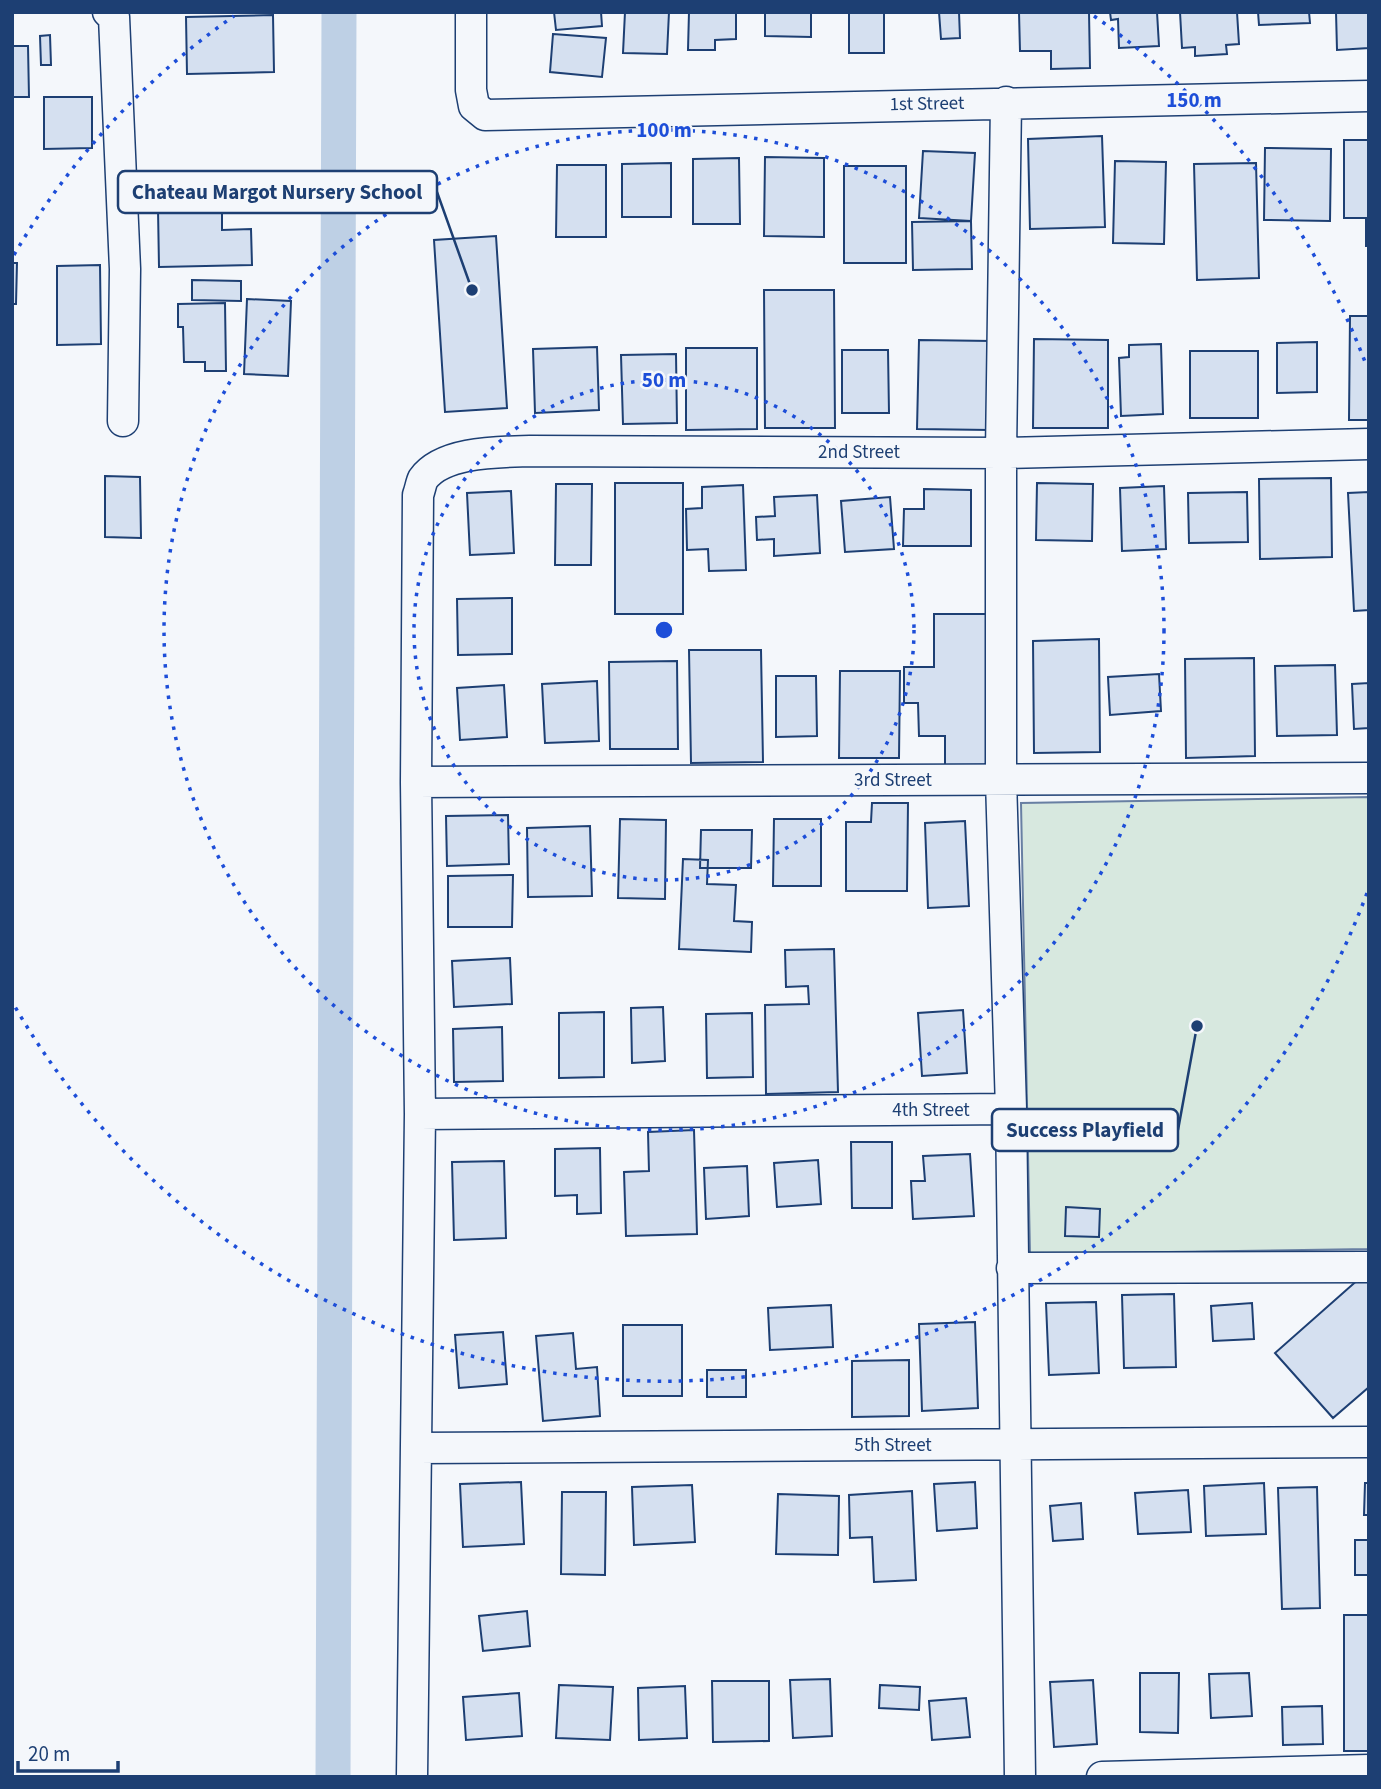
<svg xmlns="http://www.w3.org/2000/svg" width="1381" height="1789" font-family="'Source Sans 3',sans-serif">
  <rect width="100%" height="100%" fill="#f4f7fb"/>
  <path fill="#d7e8df" stroke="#687fa3" stroke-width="2" d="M1369,797V1249L1030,1254L1021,803Z"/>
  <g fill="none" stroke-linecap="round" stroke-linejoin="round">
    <path stroke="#bed0e5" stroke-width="35" d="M333,1777L339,12"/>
  </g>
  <path fill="#d5e0f0" stroke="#1d3f73" stroke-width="2" d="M554,12H601L602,26L556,30Z
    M625,12H669L667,54L623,53Z
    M689,12H736V39L715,40V50H688Z
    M765,12H811V37L765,36Z
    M849,12H884V53H849Z
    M939,12H959L960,38L941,39Z
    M1019,12H1089L1090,68L1051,69V51H1020Z
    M1110,12H1157L1159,46L1119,48L1118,19L1111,20Z
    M1180,12H1237L1239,44L1226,45L1227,54L1195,56V47L1182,48Z
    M1258,12H1309L1310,23L1259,25Z
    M1336,12H1369V48L1337,50Z
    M273,15L274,72L187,74L186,17Z
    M553,34L606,38L602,77L550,72Z
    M50,35L51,65H41L40,36Z
    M12,46H28L29,97H12Z
    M44,97H92V148L44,149Z
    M1102,136L1105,227L1030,229L1028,139Z
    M1344,140H1369V246H1366V218H1344Z
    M1265,148L1331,149L1330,221L1264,220Z
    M923,151L975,153L971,221L919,218Z
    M765,157L824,158V237L764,236Z
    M739,158L740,224H693V159Z
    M1115,161L1166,162L1164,244L1113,243Z
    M671,163V217H622V164Z
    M1256,163L1259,278L1197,280L1194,164Z
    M557,165H606V237H556Z
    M844,166H906V263H844Z
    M222,207V230L251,229L252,265L159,267L158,209Z
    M971,221L972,269L913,270L912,222Z
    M496,236L507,408L445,412L434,240Z
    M12,263H17L16,304H12Z
    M100,265L101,344L57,345V266Z
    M192,280L241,281V301L192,300Z
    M764,290H834L835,428H765Z
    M247,299L291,301L288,376L244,374Z
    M225,303L226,371H205V362H184L183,327H178V304Z
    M1350,316H1369V420H1349Z
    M1034,339L1108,340V428H1033Z
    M919,340L992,341L990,430L917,429Z
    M1317,342V392L1277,393V343Z
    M1161,344L1163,414L1121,416L1119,358L1129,357V345Z
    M597,347L599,410L535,413L533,349Z
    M686,348H757V429L686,430Z
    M842,350H888L889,413H842Z
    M1190,351H1258V418H1190Z
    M676,354L677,423L623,424L621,355Z
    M105,476L140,477L141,538L105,537Z
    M1331,478L1332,557L1260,559L1259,479Z
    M615,483H683V614H615Z
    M1037,483L1093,484L1092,541L1036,540Z
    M556,484H592L591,565H555Z
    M743,485L746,570L709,571L708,549L687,550L686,509L702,508V487Z
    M1164,486L1166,549L1122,551L1120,488Z
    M924,489L971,490V546H903L904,509H924Z
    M511,491L514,553L470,555L467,493Z
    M1247,492L1248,542L1189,543L1188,493Z
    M1369,492V610L1354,611L1348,493Z
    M817,495L820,553L774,556V539L757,540L756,517L775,516L774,497Z
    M890,497L894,549L845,552L841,501Z
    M512,598V654L458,655L457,599Z
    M934,614H987V766H945V736H919L918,703H904V667H934Z
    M1099,639L1100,752L1034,753L1033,641Z
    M689,650H761L763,762L691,763Z
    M1254,658L1255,756L1186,758L1185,659Z
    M677,661L678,749H610L609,662Z
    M1335,665L1337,735L1277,736L1275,666Z
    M840,671H900L899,758H839Z
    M1159,674L1161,711L1110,715L1108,677Z
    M776,676H816L817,736L776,737Z
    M597,681L599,741L545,743L542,684Z
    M1369,683V728L1354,729L1352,684Z
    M504,685L507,737L460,740L457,688Z
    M872,803H908L907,891H846V822H871Z
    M508,815L509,864L447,866L446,816Z
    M620,819L666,820L665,899L618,898Z
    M774,819H821V886H773Z
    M965,821L969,906L928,908L925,823Z
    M590,826L592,896L528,897L527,828Z
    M701,830H752L751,868H700Z
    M683,859L708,860L707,884L736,885L734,921L752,922L751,952L679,949Z
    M513,875L512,927H448V876Z
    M834,949L838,1092L766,1094L765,1005L809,1004L808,986L786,987L785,950Z
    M510,958L512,1004L454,1007L452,961Z
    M663,1007L665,1061L632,1063L631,1008Z
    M963,1010L967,1073L922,1076L918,1013Z
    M604,1012V1077L559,1078V1013Z
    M752,1013L753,1077L707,1078L706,1014Z
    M502,1027L503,1081L454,1082L453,1029Z
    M694,1130L697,1234L626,1236L624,1172L649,1171L648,1132Z
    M851,1142H892V1208H852Z
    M600,1148L601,1213L577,1214V1195L555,1196V1149Z
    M970,1154L974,1216L913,1219L911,1181H925L923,1156Z
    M818,1160L821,1204L777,1207L774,1163Z
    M504,1161L506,1238L454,1240L452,1162Z
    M747,1166L749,1216L706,1219L704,1168Z
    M1066,1207L1100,1209L1099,1237L1065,1236Z
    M1369,1270V1387L1333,1418L1275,1353Z
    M1174,1294L1176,1367L1124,1368L1122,1295Z
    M1096,1302L1099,1373L1049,1375L1046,1303Z
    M1252,1303L1254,1339L1213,1341L1211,1306Z
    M831,1305L833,1347L770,1350L768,1308Z
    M975,1322L978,1408L922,1411L919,1324Z
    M623,1325H682V1396H623Z
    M503,1332L507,1384L459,1388L455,1335Z
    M573,1333L576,1369L597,1367L600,1416L543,1421L536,1336Z
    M909,1360V1416L852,1417V1361Z
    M707,1370H746V1397H707Z
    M521,1482L524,1544L463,1547L460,1484Z
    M975,1482L977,1528L937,1531L934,1484Z
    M1264,1483L1266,1534L1206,1536L1204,1486Z
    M1365,1483H1369V1515H1364Z
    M692,1485L695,1542L634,1545L632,1487Z
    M1317,1487L1320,1608L1282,1609L1278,1488Z
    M1188,1490L1191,1532L1138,1534L1135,1493Z
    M912,1491L916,1580L874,1582L872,1537L850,1538L849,1495Z
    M562,1492H606L605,1575L561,1574Z
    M778,1494L839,1496L838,1555L776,1554Z
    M1081,1503L1083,1539L1053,1541L1050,1506Z
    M1355,1540H1369V1575H1355Z
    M527,1611L530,1646L483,1651L479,1616Z
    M1344,1615H1369V1751H1344Z
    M1140,1673H1179L1178,1733L1140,1732Z
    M1249,1673L1252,1716L1211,1718L1209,1674Z
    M830,1679L832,1736L793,1738L790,1680Z
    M1093,1680L1097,1744L1054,1747L1050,1682Z
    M712,1681H769V1741L713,1742Z
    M559,1685L613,1687L610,1740L556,1738Z
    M880,1685L920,1687L919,1710L879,1708Z
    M685,1686L687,1738L639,1740L638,1688Z
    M519,1693L522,1736L466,1740L463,1697Z
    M966,1698L970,1737L932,1740L929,1701Z
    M1322,1706L1323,1744L1283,1745L1282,1707Z"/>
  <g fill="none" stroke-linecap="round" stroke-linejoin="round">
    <defs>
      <path id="minor" d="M108,12L114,17L125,269L123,421
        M471,12V90L474,106L485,115L1369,96
        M1006,102L1001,453V780L1011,1109L1020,1777
        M416,782L1369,778
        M420,1114L1011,1109
        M1012,1268L1369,1267
        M417,1448L1369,1442
        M412,1777L420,1114L416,782L418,495C420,490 421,483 423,479C443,451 500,452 530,451L1001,453L1369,444
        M1102,1777L1369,1770"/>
    </defs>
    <use href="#minor" stroke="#1d3f73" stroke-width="33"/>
    <use href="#minor" stroke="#f4f7fb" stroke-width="30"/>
  </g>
  <g fill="none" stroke="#1d4ed8" stroke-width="3.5" stroke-dasharray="3.5 7">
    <circle cx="664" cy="630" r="250"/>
    <circle cx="664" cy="630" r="500"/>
    <path d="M1367 893A750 750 0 0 1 14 1005M14 255A750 750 0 0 1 234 16M1094 16A750 750 0 0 1 1367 367"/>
  </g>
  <g text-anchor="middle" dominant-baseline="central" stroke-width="5" stroke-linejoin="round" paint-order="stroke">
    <g font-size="19" fill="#1d3f73" stroke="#f4f7fb">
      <text transform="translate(927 104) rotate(-1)">1st Street</text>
      <text x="859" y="452">2nd Street</text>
      <text x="893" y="780">3rd Street</text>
      <text x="931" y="1110">4th Street</text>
      <text x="893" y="1445">5th Street</text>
    </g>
  </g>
  <circle cx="664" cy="630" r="10" fill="#1d4ed8" stroke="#f4f7fb" stroke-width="3.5"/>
  <g font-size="21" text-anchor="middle" font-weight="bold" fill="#1d4ed8" stroke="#f4f7fb" stroke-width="5" stroke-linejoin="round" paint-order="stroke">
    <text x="1194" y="107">150 m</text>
    <text x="664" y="137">100 m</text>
    <text x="664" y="387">50 m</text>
  </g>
  <path fill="none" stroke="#1d3f73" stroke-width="2.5" d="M472 290L437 192M1197 1026L1178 1130"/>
  <g fill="#1d3f73" stroke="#f4f7fb" stroke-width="2.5">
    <circle cx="472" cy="290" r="7"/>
    <circle cx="1197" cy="1026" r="7"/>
  </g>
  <g fill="#f4f7fb" stroke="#1d3f73" stroke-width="2.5">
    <rect x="118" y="171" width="319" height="42" rx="7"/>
    <rect x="992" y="1109" width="186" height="42" rx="7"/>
  </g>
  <g font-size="21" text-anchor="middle" font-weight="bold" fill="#1d3f73">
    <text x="277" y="199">Chateau Margot Nursery School</text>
    <text x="1085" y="1137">Success Playfield</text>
  </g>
  <rect width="1381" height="1789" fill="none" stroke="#1d3f73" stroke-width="28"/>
  <path d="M18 1761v10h100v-10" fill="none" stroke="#1d3f73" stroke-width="3.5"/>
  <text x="28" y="1761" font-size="21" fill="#1d3f73" stroke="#f4f7fb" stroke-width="5" paint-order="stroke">20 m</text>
</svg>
